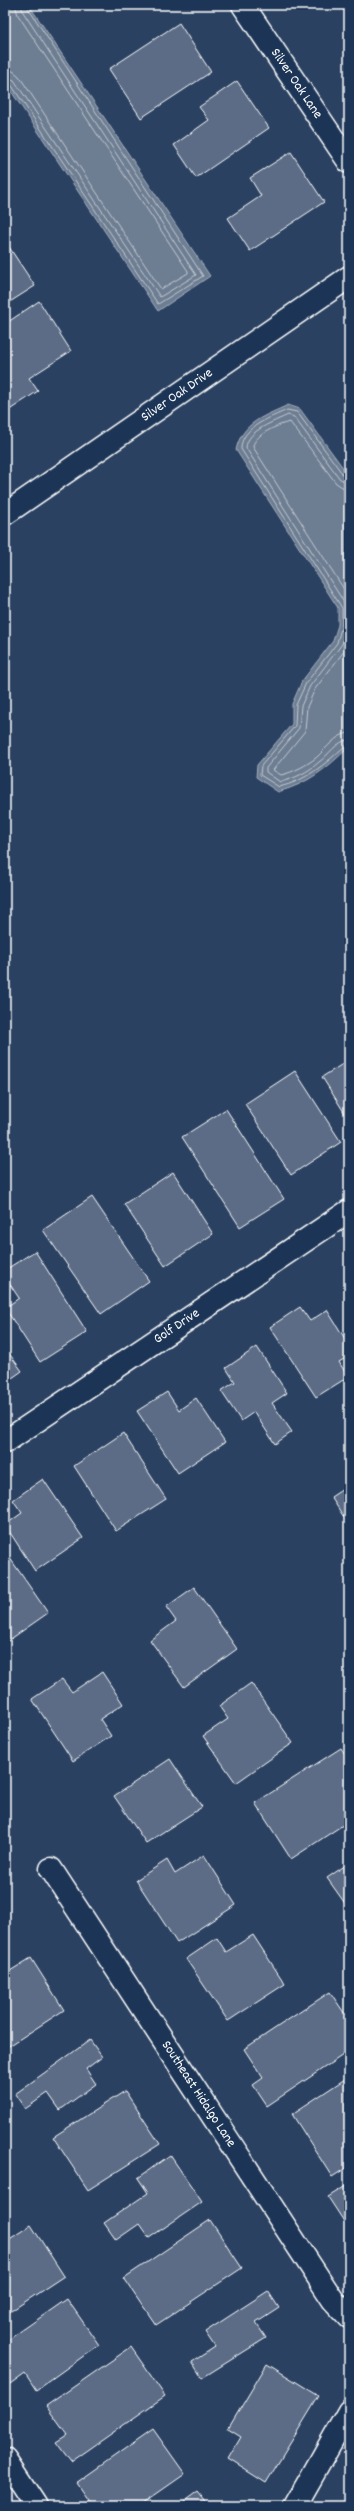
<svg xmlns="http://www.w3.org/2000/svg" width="354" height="2511" font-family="Dekko,sans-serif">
  <rect width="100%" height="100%" fill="#2a4161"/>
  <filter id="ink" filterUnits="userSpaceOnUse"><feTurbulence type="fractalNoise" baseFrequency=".025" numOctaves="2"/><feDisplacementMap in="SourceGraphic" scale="8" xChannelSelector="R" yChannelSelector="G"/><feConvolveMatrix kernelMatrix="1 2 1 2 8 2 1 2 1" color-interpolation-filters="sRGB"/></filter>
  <g filter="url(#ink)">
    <path fill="#6d7d92" stroke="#a7b1be" d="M5,5H29L210,276L158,311L5,82Z
      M288,405L300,409L349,476V747C326,769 309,783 278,792L256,777L257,765L292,724V704L302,681L333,641L338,625V608L236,450C242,422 265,416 288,405Z"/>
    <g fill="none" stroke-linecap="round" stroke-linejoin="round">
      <path stroke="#c5cbd3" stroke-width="1" d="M5,70L13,71L19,76L161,289L188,273V271L18,15L15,5
        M5,76L14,80L160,297L196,275L23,12L21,5
        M5,81L10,83L158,304L203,276L26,5
        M349,478L344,476L297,412L287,410C270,418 241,427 241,449L342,608V625L337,643L306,683L296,705L295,726L261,766L260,775L279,787C306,781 325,764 345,746L349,745
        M349,483L340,479L294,417L288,415C274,422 247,430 246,448L347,607V626L342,644L310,686L301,706L299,728L266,768V772L280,782C294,779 308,772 319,762C328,756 337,740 349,740
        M349,489L342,487L336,483L290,422C280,424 253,435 253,447L349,597
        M349,641L345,650L315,689L307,707L305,731L273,770L281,775C294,772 307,765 317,757C326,749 336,734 349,733"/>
    </g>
    <path fill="#5b6c86" stroke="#fff" d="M179,23L211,72L141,118L109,69Z
      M237,81L269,128L196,178L174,145L209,120L199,107Z
      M291,152L324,202L250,251L228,218L261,196L250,178Z
      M5,241L35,286L5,305Z
      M39,301L71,351L29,378L38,391L8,411L5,406V324Z
      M349,1060V1120L322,1077Z
      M295,1071L341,1142L291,1175L245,1104Z
      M226,1109L284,1199L240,1227L182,1137Z
      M173,1172L213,1234L165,1266L124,1204Z
      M92,1197L149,1281L101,1314L43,1230Z
      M35,1251L87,1332L40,1362L5,1308L19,1298L5,1277V1270Z
      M300,1307L310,1321L327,1310L349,1345V1356L339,1362L348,1377L316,1397L270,1327Z
      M257,1347L287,1393L272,1403L292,1432L275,1444L254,1412L241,1421L221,1391L235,1382L226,1368Z
      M5,1348L22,1371L5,1383Z
      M167,1392L179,1410L196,1398L225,1442L178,1473L137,1411Z
      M123,1433L166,1499L116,1531L74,1466Z
      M43,1479L83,1538L35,1571L5,1525L22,1513L13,1500Z
      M349,1485V1525L331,1497Z
      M5,1551L48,1613L5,1643Z
      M194,1587L237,1649L184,1687L150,1640L176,1621L166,1607Z
      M102,1672L123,1704L100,1719L111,1736L73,1761L32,1699L62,1679L72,1692Z
      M251,1683L293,1743L236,1783L203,1736L228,1719L219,1706Z
      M341,1748L349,1760V1821L291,1859L255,1803Z
      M170,1759L202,1807L146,1843L114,1796Z
      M204,1855L236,1905L177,1943L136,1880L167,1860L175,1874Z
      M349,1863V1909L327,1878Z
      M253,1935L285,1984L228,2021L186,1959L217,1938L226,1952Z
      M31,1958L64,2010L9,2046L5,2039V1974Z
      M330,1992L349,2020V2051L267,2106L253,2085L263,2078L244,2049Z
      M90,2040L102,2057L86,2069L96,2084L60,2110L48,2093L25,2109L15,2094Z
      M348,2077L349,2166L332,2177L292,2114Z
      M125,2091L160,2144L88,2190L53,2137Z
      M170,2155L202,2202L149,2238L139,2224L116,2240L104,2223L148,2193L138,2178Z
      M349,2184V2229L328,2197Z
      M210,2220L242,2268L156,2325L124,2278Z
      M31,2225L64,2276L5,2315V2242Z
      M268,2291L279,2308L256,2323L266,2338L202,2378L192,2362L215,2347L205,2332Z
      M67,2299L99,2345L36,2390L25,2373L10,2384L5,2376V2342Z
      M131,2347L165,2396L71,2462L56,2442L67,2435L46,2406Z
      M267,2364L319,2396L266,2483L228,2459L241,2437L228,2429Z
      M153,2429L185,2474L139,2506H114L110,2502L104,2506H92L76,2483Z
      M198,2492L209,2506H179Z"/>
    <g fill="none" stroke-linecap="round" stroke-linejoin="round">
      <defs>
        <g id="minor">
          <path id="s1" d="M243,5L349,162"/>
          <path id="s2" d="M5,514L349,277"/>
          <path id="s3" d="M5,1442L349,1211"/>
          <path id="s4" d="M51,1869L333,2300L349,2317"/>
          <path d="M5,2459L36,2506"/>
          <path d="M295,2506L349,2411"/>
        </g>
      </defs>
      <use href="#minor" stroke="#fff" stroke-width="25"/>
      <use href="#minor" stroke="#1d3557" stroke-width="22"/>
    </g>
  </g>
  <g text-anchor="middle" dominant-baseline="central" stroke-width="3.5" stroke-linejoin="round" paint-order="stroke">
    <g font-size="14" fill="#fff" stroke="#1d3557">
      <text stroke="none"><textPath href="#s1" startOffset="95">Silver Oak Lane</textPath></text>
      <text stroke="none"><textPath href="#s2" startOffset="209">Silver Oak Drive</textPath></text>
      <text stroke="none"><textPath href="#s3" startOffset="207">Golf Drive</textPath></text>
      <text stroke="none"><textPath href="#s4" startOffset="269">Southeast Hidalgo Lane</textPath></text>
    </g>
  </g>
  <rect width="354" height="2511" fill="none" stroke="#1d3557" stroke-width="20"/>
  <rect x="10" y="10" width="334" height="2491" fill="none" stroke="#fff" stroke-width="1.5" filter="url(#ink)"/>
</svg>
